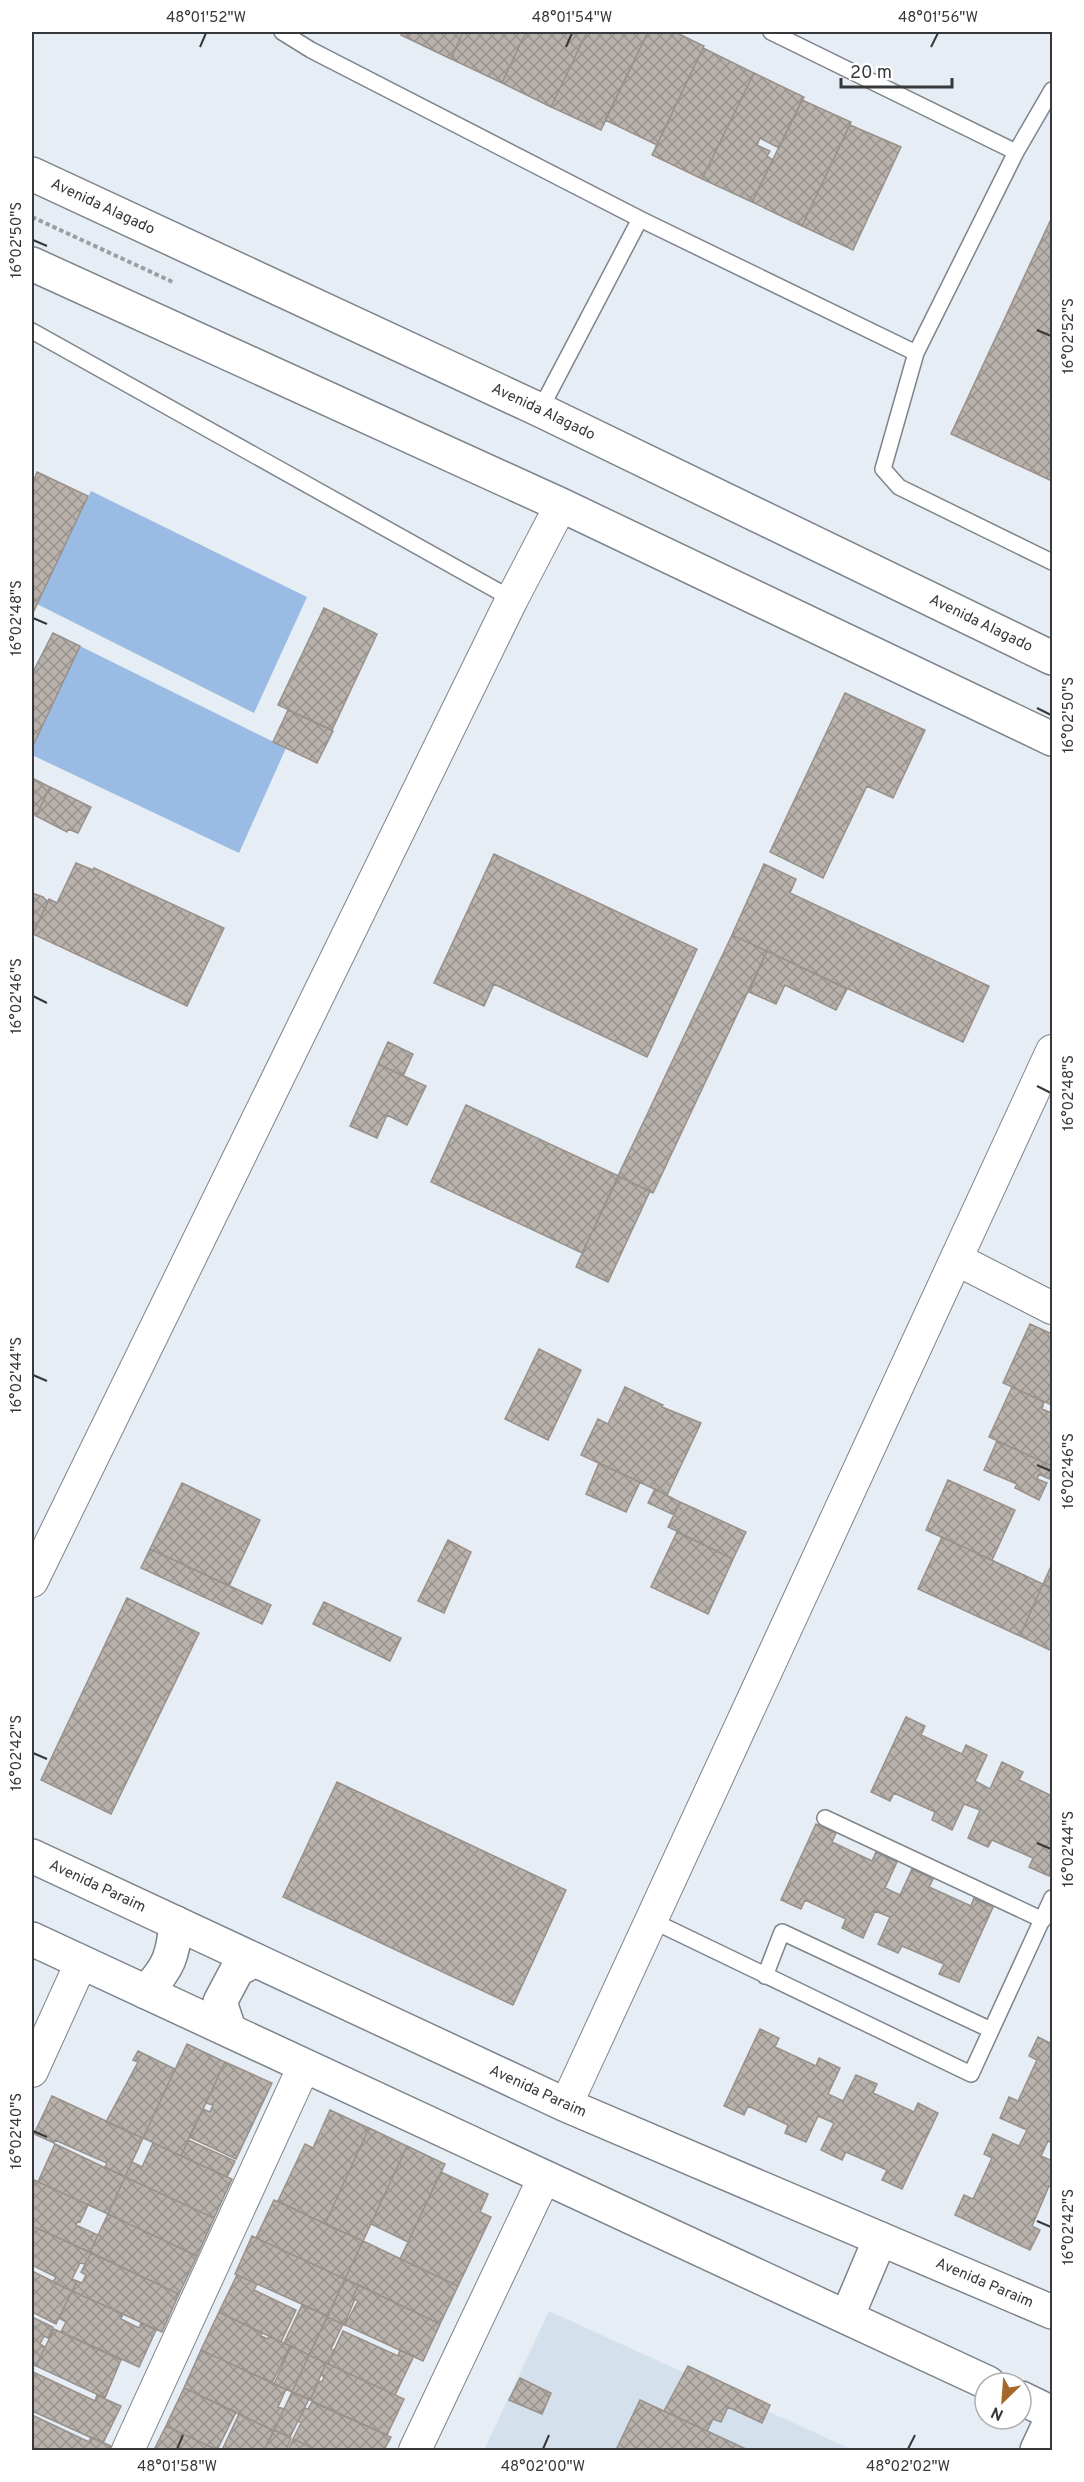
<svg xmlns="http://www.w3.org/2000/svg" width="1084" height="2482" font-family="Overpass,sans-serif">
  <defs>
    <pattern id="building-cross-hatch" width="8" height="8" patternUnits="userSpaceOnUse" patternTransform="scale(1.5)"><rect width="8" height="8" fill="#b9b2ac"/><path d="M0 0l8 8M0 8l8-8" fill="none" stroke="#97928d"/></pattern>
  </defs>
  <rect width="100%" height="100%" fill="#e7edf4"/>
  <path fill="#d5e0ed" d="M549,2311L853,2450H484Z"/>
  <path fill="#9abce4" d="M91,491L307,597L254,713L35,603Z
    M78,645L286,748L239,853L32,755V747Z"/>
  <path fill="url(#building-cross-hatch)" stroke="#98918b" stroke-width="1.5" d="M402,32H463L451,59L401,35Z
    M463,32H526L502,83L451,59Z
    M526,32H587L551,107L502,83Z
    M587,32H648L601,130L551,107Z
    M648,32H675L704,46L657,145L605,120Z
    M703,48L754,73L702,179L652,155Z
    M754,73L804,97L779,148L760,138L757,145L770,151L767,156L773,160L752,202L702,179Z
    M802,100L851,122L802,226L752,202Z
    M850,125L901,147L853,250L802,226Z
    M1052,217V481L951,434Z
    M37,472L88,496L32,615V485Z
    M324,608L377,634L332,730L278,705Z
    M53,633L80,646L32,748V674Z
    M845,693L925,730L893,798L867,786L823,878L770,852Z
    M288,710L333,731L317,763L273,742Z
    M32,778L50,787L37,814L35,813L32,820Z
    M50,787L91,807L78,833L68,829L67,832L36,816Z
    M494,854L697,949L647,1057L494,984L484,1006L434,983Z
    M76,863L93,870L94,868L224,928L187,1006L33,934L49,899L57,903Z
    M764,864L796,879L790,893L989,986L963,1042L732,935Z
    M32,893L43,897L48,902L33,934Z
    M732,935L767,951L653,1193L618,1176Z
    M767,951L847,989L836,1010L785,985L776,1004L749,992Z
    M388,1042L413,1054L403,1076L378,1064Z
    M378,1064L426,1086L407,1125L387,1115L377,1138L350,1126Z
    M466,1105L619,1176L582,1253L431,1182Z
    M618,1176L650,1191L608,1282L576,1267Z
    M1030,1324L1052,1334V1405L1003,1383Z
    M539,1349L581,1370L548,1440L505,1419Z
    M625,1387L663,1405L662,1407L701,1423L667,1495L581,1455L598,1419L608,1424Z
    M1012,1387L1044,1402L1042,1409L1052,1413V1466L989,1437Z
    M997,1441L1052,1466L1049,1479L1039,1474L1037,1479L1047,1483L1039,1500L1015,1488L1017,1484L984,1470Z
    M599,1463L640,1482L626,1512L586,1494Z
    M948,1480L1015,1510L992,1560L926,1530Z
    M182,1483L260,1520L229,1586L150,1549Z
    M655,1489L680,1502L674,1515L648,1503Z
    M680,1502L746,1532L733,1559L668,1527Z
    M677,1532L733,1559L708,1614L651,1587Z
    M942,1537L1043,1584L1020,1636L918,1589Z
    M448,1540L471,1552L444,1613L418,1601Z
    M150,1549L271,1605L262,1624L141,1568Z
    M1052,1564V1588L1043,1584Z
    M1043,1584L1052,1588V1651L1020,1636Z
    M127,1598L199,1633L111,1814L41,1780Z
    M324,1602L401,1638L390,1661L313,1624Z
    M906,1717L925,1726L921,1735L962,1754L966,1745L987,1755L975,1781L990,1789L1002,1762L1023,1772L1019,1780L1052,1796V1867L1049,1876L1029,1867L1033,1858L992,1840L988,1847L968,1838L980,1810L964,1804L952,1830L932,1820L935,1812L894,1793L890,1801L871,1792Z
    M337,1782L566,1890L513,2005L283,1897Z
    M816,1824L836,1833L832,1842L872,1861L876,1852L897,1862L885,1888L900,1895L912,1869L933,1879L929,1887L971,1906L974,1898L993,1907L959,1982L939,1974L944,1964L902,1946L898,1953L878,1944L890,1917L875,1911L863,1938L842,1928L846,1919L805,1900L801,1909L781,1900Z
    M760,2029L779,2038L775,2047L816,2066L819,2058L840,2068L828,2094L843,2101L856,2075L877,2084L873,2093L914,2112L918,2103L938,2113L902,2189L882,2180L887,2170L846,2152L842,2160L821,2150L834,2123L818,2116L806,2142L785,2133L788,2125L748,2106L744,2115L724,2106Z
    M1038,2037L1052,2044V2143L1048,2141L1041,2156L1052,2161V2187L1049,2186L1032,2226L1040,2230L1030,2250L955,2215L964,2195L973,2199L992,2158L984,2154L993,2134L1019,2146L1027,2130L1000,2118L1009,2097L1018,2101L1037,2060L1029,2056Z
    M187,2044L225,2062L181,2156L143,2138Z
    M138,2051L175,2069L143,2138L106,2122L138,2062L133,2060Z
    M225,2062L272,2083L236,2159L189,2137L203,2109L210,2112L213,2105L206,2103Z
    M52,2096L143,2138L125,2177L105,2167L107,2163L55,2140L54,2143L34,2134Z
    M330,2110L369,2128L325,2224L278,2201L305,2144L313,2148Z
    M369,2128L407,2146L363,2241L325,2224Z
    M188,2140L235,2161L227,2177L181,2156Z
    M153,2143L232,2179L214,2218L125,2177L132,2162L142,2167Z
    M55,2144L125,2177L108,2214L38,2182Z
    M407,2146L445,2164L408,2242L371,2224Z
    M441,2172L488,2194L480,2212L491,2217L458,2286L400,2259Z
    M125,2177L214,2218L197,2256L108,2214Z
    M32,2179L88,2205L80,2222L78,2221L76,2225L98,2235L90,2252L32,2226Z
    M274,2200L363,2241L345,2279L256,2238Z
    M108,2214L197,2256L179,2294L90,2252Z
    M32,2226L91,2253L85,2264L80,2263L72,2279L77,2281L72,2291L53,2282L56,2277L32,2265Z
    M252,2236L345,2279L328,2316L235,2274Z
    M363,2241L458,2286L440,2324L345,2279Z
    M91,2253L179,2294L162,2332L72,2291L77,2281L82,2283L86,2275L81,2272Z
    M32,2271L72,2291L56,2324L32,2312Z
    M237,2275L257,2284L254,2290L296,2310L281,2342L219,2312Z
    M345,2279L359,2285L352,2298L355,2299L344,2325L327,2317Z
    M359,2285L440,2324L423,2361L345,2325L358,2301L352,2298Z
    M72,2291L123,2314L121,2319L139,2328L141,2323L156,2330L139,2367L61,2332L66,2322L59,2318Z
    M302,2305L328,2316L309,2355L284,2343Z
    M219,2312L262,2333L261,2336L268,2339L269,2336L290,2346L272,2383L201,2350Z
    M32,2317L53,2327L48,2338L44,2336L40,2344L45,2347L36,2366L32,2364Z
    M327,2317L343,2324L331,2349L334,2350L328,2364L309,2355Z
    M54,2329L121,2360L105,2398L36,2366Z
    M343,2331L398,2356L400,2350L414,2356L395,2395L328,2364Z
    M291,2346L309,2355L292,2392L274,2384Z
    M201,2350L286,2389L278,2407L284,2409L274,2431L184,2388Z
    M309,2355L326,2363L310,2400L292,2392Z
    M326,2363L404,2399L387,2435L310,2400L319,2381L322,2382L324,2377L321,2375Z
    M688,2366L770,2405L762,2423L728,2407L721,2422L713,2419L707,2431L664,2411Z
    M33,2372L95,2401L97,2395L121,2406L103,2443L32,2411Z
    M520,2378L551,2393L542,2414L509,2400Z
    M184,2388L236,2412L217,2450L166,2426Z
    M292,2392L309,2399L290,2437L274,2430Z
    M640,2400L707,2431L748,2450H616Z
    M312,2402L391,2437L384,2450H317L293,2439L301,2423L298,2421L305,2408L308,2409Z
    M239,2414L274,2431L264,2450H222Z
    M32,2415L89,2442L91,2437L104,2443L111,2446L109,2450H32Z
    M166,2426L217,2450H154Z
    M274,2430L291,2438L286,2450H264Z
    M293,2439L317,2450H288Z"/>
  <g fill="none" stroke-linecap="round" stroke-linejoin="round">
    <defs>
      <path id="lane" d="M282,32L311,50L640,219L916,353L1016,152L1052,90
        M771,32L1016,152
        M32,331L512,599
        M916,353L883,469L899,487L1052,562
        M540,410L640,219
        M825,1818L1043,1920
        M651,1920L971,2074L1052,1898
        M765,1976L782,1932L991,2030"/>
      <path id="street" d="M956,1259L1052,1308
        M32,1581L512,599L561,505
        M32,2071L81,1963
        M566,2105L1052,1051
        M128,2450L304,2066
        M415,2450L544,2178"/>
      <g id="secondary">
        <path id="s1" d="M32,174L540,410L1052,658"/>
        <path d="M32,264L561,505L1052,739"/>
        <path id="s2" d="M32,1856L566,2105L1052,2312"/>
        <path d="M32,1939L988,2383"/>
        <path d="M146,1992C169,1967 173,1956 176,1923"/>
        <path d="M229,2029L220,2002L237,1970L255,1960"/>
        <path d="M847,2317L880,2239"/>
        <path d="M1021,2398L1052,2413"/>
        <path d="M1037,2450L1052,2418"/>
      </g>
    </defs>
    <use href="#lane" stroke="#7e848b" stroke-width="18"/>
    <use href="#street" stroke="#7e848b" stroke-width="34"/>
    <use href="#secondary" stroke="#7e848b" stroke-width="36"/>
    <path stroke="#9ba0a5" stroke-width="4" stroke-dasharray="4.5 3" stroke-linecap="butt" d="M32,217L175,283"/>
    <use href="#lane" stroke="#fff" stroke-width="15"/>
    <use href="#street" stroke="#fff" stroke-width="32"/>
    <use href="#secondary" stroke="#fff" stroke-width="33"/>
  </g>
  <path fill="none" stroke="#36383b" stroke-width="2" d="M200,47L206,33M566,47L572,33M931,47L938,33M33,240L47,246M1037,330L1051,336M33,618L47,624M1037,708L1051,715M33,996L47,1003M1037,1086L1051,1093M33,1375L47,1381M1037,1465L1051,1471M33,1753L47,1759M1037,1843L1051,1849M33,2131L47,2137M1037,2221L1051,2227M177,2449L183,2435M543,2449L549,2435M908,2449L915,2435"/>
  <g text-anchor="middle" dominant-baseline="central" stroke-width="4.5" stroke-linejoin="round" paint-order="stroke">
    <g font-size="15" fill="#36383b" stroke="#fff">
      <text stroke="none"><textPath href="#s1" startOffset="78">Avenida Alagado</textPath></text>
      <text stroke="none"><textPath href="#s1" startOffset="564">Avenida Alagado</textPath></text>
      <text stroke="none"><textPath href="#s1" startOffset="1050">Avenida Alagado</textPath></text>
      <text stroke="none"><textPath href="#s2" startOffset="72">Avenida Paraim</textPath></text>
      <text stroke="none"><textPath href="#s2" startOffset="558">Avenida Paraim</textPath></text>
      <text stroke="none"><textPath href="#s2" startOffset="1044">Avenida Paraim</textPath></text>
    </g>
  </g>
  <rect width="1084" height="2482" fill="none" stroke="#ffffff" stroke-width="66"/>
  <g transform="translate(1003 2401) rotate(205)"><circle r="28" fill="#ffffff" stroke="#afafb1" stroke-width="1.5"/>
  <path d="M0-4.5L10 22L0 15L-10 22Z" fill="#a5682b"/>
  <text y="-9" font-size="16" font-weight="bold" text-anchor="middle" fill="#36383b">N</text>
  </g>
  <path d="M841 78v9h111v-9" fill="none" stroke="#36383b" stroke-width="3"/>
  <text x="850" y="78" font-size="18" fill="#36383b" stroke="#ffffff" stroke-width="4.5" paint-order="stroke">20 m</text>
  <rect x="33" y="33" width="1018" height="2416" fill="none" stroke="#36383b" stroke-width="2"/>
  <g font-size="15" text-anchor="middle" fill="#36383b">
    <text x="206" y="22">48°01'52"W</text>
    <text x="572" y="22">48°01'54"W</text>
    <text x="938" y="22">48°01'56"W</text>
    <text transform="translate(16 240) rotate(-90)" y="5">16°02'50"S</text>
    <text transform="translate(1068 336) rotate(-90)" y="5">16°02'52"S</text>
    <text transform="translate(16 618) rotate(-90)" y="5">16°02'48"S</text>
    <text transform="translate(1068 715) rotate(-90)" y="5">16°02'50"S</text>
    <text transform="translate(16 996) rotate(-90)" y="5">16°02'46"S</text>
    <text transform="translate(1068 1093) rotate(-90)" y="5">16°02'48"S</text>
    <text transform="translate(16 1375) rotate(-90)" y="5">16°02'44"S</text>
    <text transform="translate(1068 1471) rotate(-90)" y="5">16°02'46"S</text>
    <text transform="translate(16 1753) rotate(-90)" y="5">16°02'42"S</text>
    <text transform="translate(1068 1849) rotate(-90)" y="5">16°02'44"S</text>
    <text transform="translate(16 2131) rotate(-90)" y="5">16°02'40"S</text>
    <text transform="translate(1068 2227) rotate(-90)" y="5">16°02'42"S</text>
    <text x="177" y="2471">48°01'58"W</text>
    <text x="543" y="2471">48°02'00"W</text>
    <text x="908" y="2471">48°02'02"W</text>
  </g>
</svg>
